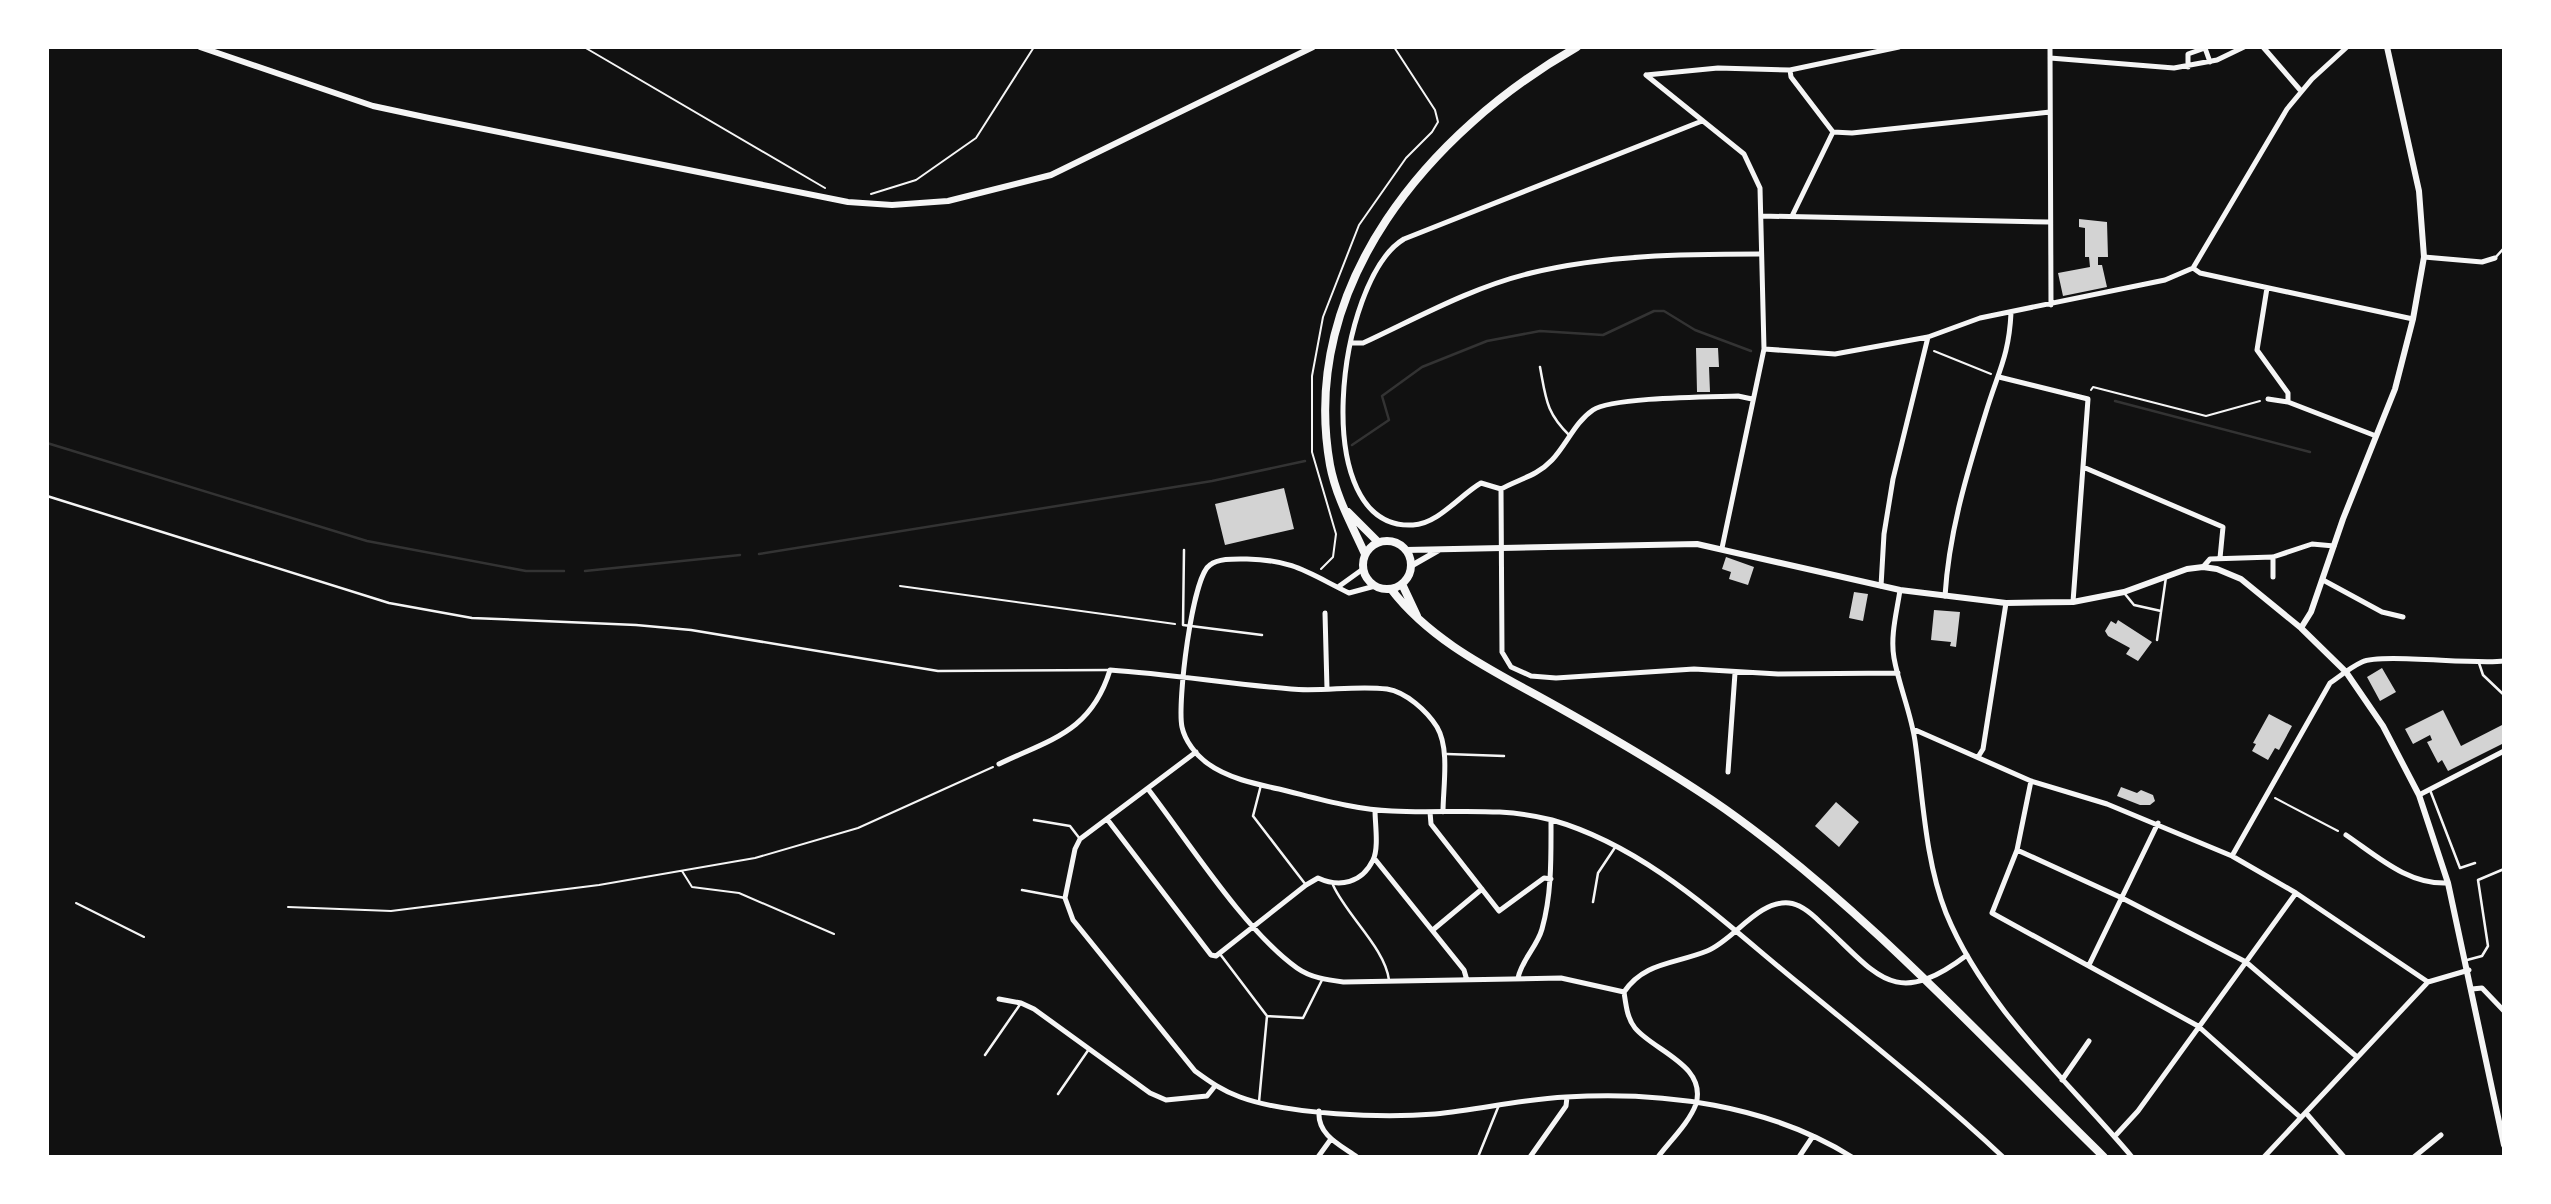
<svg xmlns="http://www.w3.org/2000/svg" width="2551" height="1204" font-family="'Alegreya Sans',sans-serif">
  <rect width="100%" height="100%" fill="#111"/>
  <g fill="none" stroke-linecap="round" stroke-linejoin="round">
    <path stroke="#333" stroke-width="2.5" d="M2115,401L2310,452
      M47,443L367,541L526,571H564
      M1352,445L1389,420L1382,396L1422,367L1487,341L1540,331L1603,335L1654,311H1664L1695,330L1751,351
      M759,554L1212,481L1305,461
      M585,571L740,555"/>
  </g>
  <path fill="#d3d3d3" d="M2079,219L2107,222L2108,257H2098V265H2102L2107,287L2063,296L2058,273L2090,267L2089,257H2085V228L2079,227Z
    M1696,348H1718L1719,367H1709L1710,392H1697Z
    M1284,488L1294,529L1225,545L1215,504Z
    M1726,557L1754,567L1748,585L1729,579L1731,572L1722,569Z
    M1854,592L1868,594L1863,621L1849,618Z
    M1934,610L1960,612L1956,647L1950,646L1951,642L1931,640Z
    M2118,620L2152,642L2138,661L2126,654L2130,648L2108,636L2105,631L2111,621L2116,624Z
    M2382,668L2396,692L2380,701L2367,677Z
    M2443,710L2461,746L2504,724V743L2448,771L2442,760L2438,763L2427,742L2432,740L2430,735L2413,744L2405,729Z
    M2269,714L2292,726L2279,750L2275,748L2268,760L2252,751L2256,744L2253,743Z
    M2121,787L2137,793L2141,790L2153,795L2155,801L2150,805H2140L2117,796Z
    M1836,802L1859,822L1839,847L1815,826Z"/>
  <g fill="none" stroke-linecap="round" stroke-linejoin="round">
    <path stroke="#f5f5f5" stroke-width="2" d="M584,47L825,188
      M871,194L916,180L976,138L1034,47
      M1934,351L1991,374
      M2091,390L2093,387L2206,416L2260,401
      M1321,569L1333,557L1336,534L1312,452V376L1323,317L1359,225L1406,158L1432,132L1438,122L1435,110L1394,47
      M900,586L1175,624
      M2275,798L2338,831
      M682,871L692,887L739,893L834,934
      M76,903L144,937
      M288,907L391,911L599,885L755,858L858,828L993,767"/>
    <path stroke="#f5f5f5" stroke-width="2.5" d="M2495,258L2504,248
      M1540,367C1546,399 1546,413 1570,436
      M47,496L389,603L472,618L636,625L691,630L938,671L1110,670
      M1184,550L1183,625L1262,635
      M2125,594L2134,605L2161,611
      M2157,640L2166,577
      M2479,663L2483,675L2504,695
      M1447,754L1504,756
      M1261,785L1253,816L1306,885
      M2430,790L2460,868L2475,863
      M1034,820L1070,826L1080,839
      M1333,885C1347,916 1385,948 1389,980
      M1022,890L1065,898
      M1593,902L1598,873L1616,846
      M1220,954L1267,1016L1259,1102
      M2467,960L2482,956L2488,946L2478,880L2504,869
      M1267,1016L1303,1018L1322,980
      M985,1055L1021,1003
      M1058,1094L1089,1049
      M1478,1157L1499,1105"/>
    <path stroke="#f5f5f5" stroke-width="5" d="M2050,47L2051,305
      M2263,47L2301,91
      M2050,58L2174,68L2217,60L2244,47
      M2188,67V54L2205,48L2210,62
      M1790,70L1791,77L1833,132
      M1646,75L1744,154L1760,188L1764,349L1722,548
      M1646,75L1718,68L1790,70L1899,47
      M1833,132L1852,133L2050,112
      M1761,216L2049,222
      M1792,216L1833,132
      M2424,257L2482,262L2495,258
      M2193,268L2200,273L2241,282L2413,319
      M2267,288L2257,350L2288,393V402L2268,399
      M1351,343H1363C1417,318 1472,287 1531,273C1606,255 1682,254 1759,254
      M1764,349L1835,354L1928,337L1980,318L2165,280L2193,268L2287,109L2312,79L2347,47
      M1999,377L2088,399L2073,602
      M2288,402L2376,436
      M2083,467L2223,527L2220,558
      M1501,489L1481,483C1460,495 1438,524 1413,525C1306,531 1337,279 1404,239L1702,121
      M1501,489L1502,652L1511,667L1531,676L1556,678L1694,669L1778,674L1898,673
      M1501,489C1519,479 1537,476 1552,460C1567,444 1575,422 1593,410C1612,397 1710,397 1738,396L1752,399
      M2273,557V577
      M2203,567L2210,559L2273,557L2312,544L2334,546
      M2323,580L2382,612L2403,617
      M1375,586L1349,593C1308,573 1294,560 1247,559C1236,559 1219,558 1210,565C1192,576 1177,704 1182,727C1185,741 1196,755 1207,763C1227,778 1255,784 1279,789C1316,798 1355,810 1392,811C1445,814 1501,806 1552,820C1650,848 1725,924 1802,986C1870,1042 1939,1097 2003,1157
      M1881,586L1884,534L1893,479L1928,337
      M1338,587L1363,569
      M1900,590C1897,611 1890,636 1894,658C1899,686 1911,713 1915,741C1923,797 1925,860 1946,913C1985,1008 2067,1080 2132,1157
      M1945,596C1949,532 1967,473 1986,412C1998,372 2009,356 2011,313
      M1325,613L1327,689
      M1913,729L2031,781L2107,804L2232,856L2296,893L2428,982
      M1196,752L1080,839L1075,849L1065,898L1073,920L1195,1071C1210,1082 1223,1091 1240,1097C1289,1115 1383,1118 1435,1114C1479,1110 1522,1099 1566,1097C1663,1091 1769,1105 1852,1157
      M1978,757L1983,749L2006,603
      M999,764C1051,739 1091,732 1110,670C1170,674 1230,684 1291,689C1322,692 1356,685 1387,689C1406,692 1427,711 1437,727C1450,749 1443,787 1443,812
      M1728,772L1735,673
      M2031,781L2017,850L1992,913L2198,1026L2300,1117
      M1148,789C1188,841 1245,931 1297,968C1311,978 1328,980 1344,982L1561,978L1624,992
      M2419,795L2504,751
      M1430,812L1431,824L1499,911L1544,878L1551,879
      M1107,819L1211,955L1216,956L1306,885L1318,878C1340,888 1362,883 1373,860C1379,848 1375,824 1375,810
      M2346,835C2377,856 2408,885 2448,883
      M2017,850L2122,898L2246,962L2357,1057
      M2232,856L2330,683C2340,676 2351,667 2362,662C2381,653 2473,665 2504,661
      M1374,858L1464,970L1466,977
      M1434,929L1482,889
      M2089,965L2158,823
      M1518,978C1522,959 1537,947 1542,929C1552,894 1551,856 1551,820
      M2472,989L2482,988L2504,1011
      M999,999L1021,1003L1034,1009L1150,1093L1166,1100L1207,1096L1215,1086
      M2062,1080L2089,1041
      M1319,1111C1317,1135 1340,1145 1357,1157
      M2306,1113L2344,1157
      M2115,1136L2138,1111L2296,893
      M1318,1157L1331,1139
      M1530,1157L1566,1106L1567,1097
      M1658,1157C1670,1141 1689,1123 1696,1104C1707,1065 1654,1051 1635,1028C1627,1018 1626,1005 1624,992C1644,962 1675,964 1707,951C1734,940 1758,900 1789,903C1801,904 1812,914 1820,922C1876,972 1892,1012 1967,955
      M1799,1157L1813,1136
      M2264,1157L2428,982L2469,970
      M2414,1157L2441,1135"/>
    <path stroke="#f5f5f5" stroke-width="6" d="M200,47L373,106L429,118L848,202L892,205L948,201L1051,175L1313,47
      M1406,550L1697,544L1900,590L2006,603L2073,602L2124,592L2187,569L2203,567L2217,569L2241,579L2301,628L2346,672L2383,726L2419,795L2448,883L2504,1145
      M1411,566L1439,550
      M2301,628L2311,612L2343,519L2395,389L2413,319L2424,257L2419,191L2387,47"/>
    <path stroke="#f5f5f5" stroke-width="8" d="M1348,512L1378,542
      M1363 565a24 24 0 1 1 48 0a24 24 0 1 1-48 0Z
      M1365,554C1352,525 1336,497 1330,465C1298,285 1430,131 1577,47
      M1402,584L1417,616
      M1391,589C1433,644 1498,673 1558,707C1615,739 1672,772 1725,809C1862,906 1984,1040 2104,1157"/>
  </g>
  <rect width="2551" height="1204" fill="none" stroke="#ffffff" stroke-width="98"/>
</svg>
